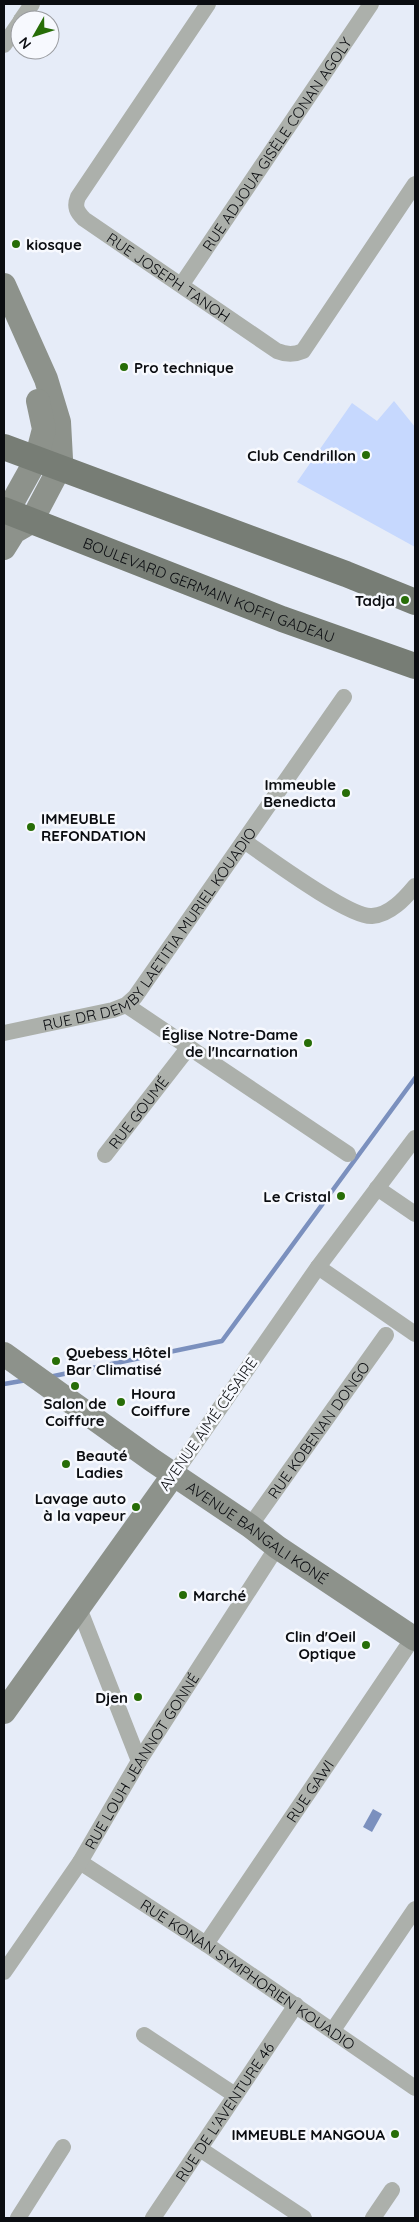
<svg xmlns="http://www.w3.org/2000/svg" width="419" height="2222" font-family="Quicksand,sans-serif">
  <rect width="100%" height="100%" fill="#e6ecf8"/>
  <path fill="#c6d8fe" d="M394,401L415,427V547L297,482L352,403L377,421Z"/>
  <path fill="#7b90be" d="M373,1809L382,1814L372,1832L363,1827Z"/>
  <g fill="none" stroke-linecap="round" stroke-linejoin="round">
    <path stroke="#7b90be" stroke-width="4.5" d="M49,1377L222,1341L415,1078
      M4,1384L27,1380"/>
    <g stroke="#acb0ab" stroke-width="16">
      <path id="s1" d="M208,4L78,197C74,207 77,212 84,219L277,351C287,355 294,355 303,351L415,184"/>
      <path d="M21,20L32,4"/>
      <path d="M4,45L20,22"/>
      <path id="s2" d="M182,284L371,4"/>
      <path d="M244,841C266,856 349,918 372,916C390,915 405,898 415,886"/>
      <path d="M126,1005L348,1154"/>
      <path id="s3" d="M4,1033L113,1010L126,1005L135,997L344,697"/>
      <path id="s4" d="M105,1155L189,1047"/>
      <path d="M377,1188L415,1214"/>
      <path d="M318,1267L415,1334"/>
      <path d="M174,1474L318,1267L415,1138"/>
      <path id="s5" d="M250,1526L386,1335"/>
      <path d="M79,1608L139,1761"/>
      <path id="s6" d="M80,1862L206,1944L415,2088"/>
      <path id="s7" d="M206,1944L413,1638"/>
      <path id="s8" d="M4,1972L80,1862L139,1761L277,1547"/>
      <path d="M333,2030L415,1909"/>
      <path d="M144,2035L235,2095"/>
      <path d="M200,2149L304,2218"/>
      <path d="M18,2218L63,2147"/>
      <path id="s9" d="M153,2218L296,2005"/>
      <path d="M373,2218L392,2190"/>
    </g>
    <g stroke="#8d928b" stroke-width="24">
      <path d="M4,285L46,379L59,422L61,459L59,469L31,522L14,532L4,548"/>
      <path d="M14,530L7,512L36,460L44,429L38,401"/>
      <path id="s10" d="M4,1354L152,1460L250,1526L277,1547L415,1639"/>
      <path d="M4,1712L174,1474"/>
    </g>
    <g stroke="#777d75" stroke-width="26">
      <path d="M4,447L346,574L415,602"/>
      <path id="s11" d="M4,510L282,619L415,666"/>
    </g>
  </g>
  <g fill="#276d07" stroke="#f7f9fe" stroke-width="2">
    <circle cx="16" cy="244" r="5"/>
    <circle cx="124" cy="367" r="5"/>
    <circle cx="366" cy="455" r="5"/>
    <circle cx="405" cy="600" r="5"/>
    <circle cx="346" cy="793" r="5"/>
    <circle cx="31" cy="827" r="5"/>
    <circle cx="308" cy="1043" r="5"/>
    <circle cx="341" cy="1196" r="5"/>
    <circle cx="56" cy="1361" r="5"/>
    <circle cx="75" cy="1386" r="5"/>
    <circle cx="121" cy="1402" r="5"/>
    <circle cx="66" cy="1464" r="5"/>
    <circle cx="136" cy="1507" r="5"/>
    <circle cx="183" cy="1595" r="5"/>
    <circle cx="366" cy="1645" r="5"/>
    <circle cx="138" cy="1697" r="5"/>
    <circle cx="395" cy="2134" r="5"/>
  </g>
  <g text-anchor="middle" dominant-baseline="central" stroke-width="5" stroke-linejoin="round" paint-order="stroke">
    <g font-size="15" fill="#0b0d11" stroke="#f7f9fe">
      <text stroke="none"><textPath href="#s2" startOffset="169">RUE ADJOUA GISÈLE CONAN AGOLY</textPath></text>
      <text stroke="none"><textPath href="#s1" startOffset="360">RUE JOSEPH TANOH</textPath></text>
      <text stroke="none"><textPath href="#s11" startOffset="220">BOULEVARD GERMAIN KOFFI GADEAU</textPath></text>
      <text stroke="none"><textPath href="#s3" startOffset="191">RUE DR DEMBY LAETITIA MURIEL KOUADIO</textPath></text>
      <text stroke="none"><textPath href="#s4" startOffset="54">RUE GOUMÉ</textPath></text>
      <text transform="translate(208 1424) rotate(-55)">AVENUE AIMÉ CÉSAIRE</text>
      <text stroke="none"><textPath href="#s5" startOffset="118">RUE KOBENAN DONGO</textPath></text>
      <text stroke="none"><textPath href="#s10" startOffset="310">AVENUE BANGALI KONÉ</textPath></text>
      <text stroke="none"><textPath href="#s8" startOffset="252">RUE LOUH JEANNOT GONNÉ</textPath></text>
      <text stroke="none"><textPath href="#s7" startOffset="185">RUE GAWI</textPath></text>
      <text stroke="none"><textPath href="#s6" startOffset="202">RUE KONAN SYMPHORIEN KOUADIO</textPath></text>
      <text stroke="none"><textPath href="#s9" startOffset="128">RUE DE L'AVENTURE 46</textPath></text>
    </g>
    <g font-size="15" font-weight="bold" fill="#0b0d11" stroke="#f7f9fe" text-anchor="end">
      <text x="26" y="244" text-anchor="start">kiosque</text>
      <text x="134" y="367" text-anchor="start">Pro technique</text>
      <text x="356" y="455">Club Cendrillon</text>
      <text x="395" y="600">Tadja</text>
      <text x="336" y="784">Immeuble<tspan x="336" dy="17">Benedicta</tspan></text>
      <text x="41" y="818" text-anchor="start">IMMEUBLE<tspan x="41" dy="17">REFONDATION</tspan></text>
      <text x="298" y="1034">Église Notre-Dame<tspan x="298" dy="17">de l'Incarnation</tspan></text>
      <text x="331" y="1196">Le Cristal</text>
      <text x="66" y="1352" text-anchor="start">Quebess Hôtel<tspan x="66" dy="17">Bar Climatisé</tspan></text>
      <text x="131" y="1393" text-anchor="start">Houra<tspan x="131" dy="17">Coiffure</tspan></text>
      <text x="75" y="1403" text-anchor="middle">Salon de<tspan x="75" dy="17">Coiffure</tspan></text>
      <text x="76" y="1455" text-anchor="start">Beauté<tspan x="76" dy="17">Ladies</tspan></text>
      <text x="126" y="1498">Lavage auto<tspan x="126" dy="17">à la vapeur</tspan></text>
      <text x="193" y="1595" text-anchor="start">Marché</text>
      <text x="356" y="1636">Clin d'Oeil<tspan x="356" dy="17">Optique</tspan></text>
      <text x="128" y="1697">Djen</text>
      <text x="385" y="2134">IMMEUBLE MANGOUA</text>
    </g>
  </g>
  <rect width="419" height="2222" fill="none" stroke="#0b0d11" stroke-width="10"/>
  <g transform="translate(35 35) rotate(231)"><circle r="24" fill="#f7f9fe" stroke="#999b9f"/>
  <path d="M0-4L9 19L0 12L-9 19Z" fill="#276d07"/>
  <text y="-8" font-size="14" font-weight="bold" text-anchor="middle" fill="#0b0d11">N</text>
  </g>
</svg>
